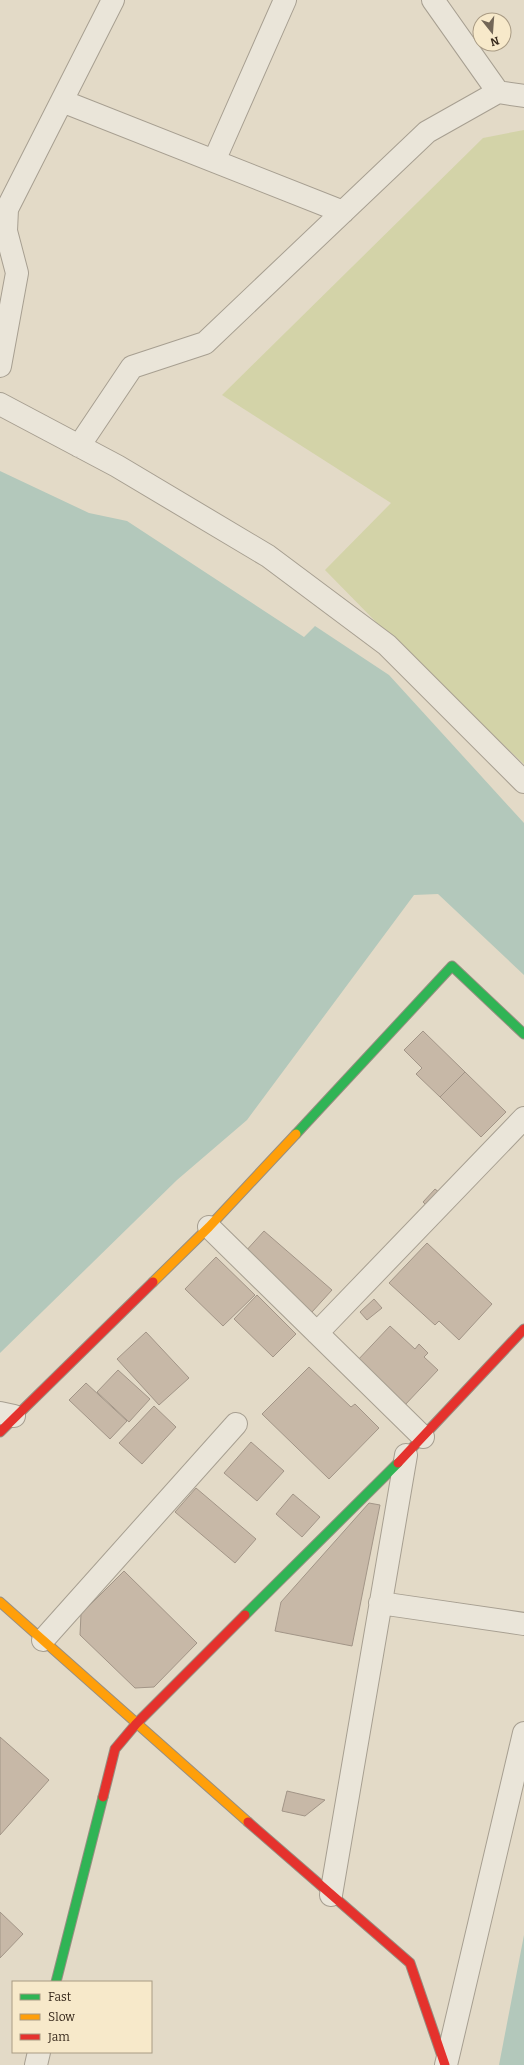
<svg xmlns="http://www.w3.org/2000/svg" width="524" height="2065" font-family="Bitter,serif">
  <rect width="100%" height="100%" fill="#e3dac7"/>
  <path fill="#d3d3a8" d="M524,130V764L425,672L325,570L391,503L222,395L483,138Z"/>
  <path fill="#b3c8bb" d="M0,471L89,513L127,521L304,637L315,626L389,675L524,823V975L438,894L414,895L247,1120L177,1180L0,1353Z
    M524,1935V2065H499Z"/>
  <path fill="#c7b8a7" stroke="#a29587" d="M423,1031L465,1072L440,1097L416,1074L422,1068L404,1050Z
    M465,1072L506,1112L481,1137L440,1097Z
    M435,1189L440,1193L428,1207L423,1202Z
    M264,1231L332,1290L312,1312L244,1253Z
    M427,1243L492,1304L459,1340L439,1321L435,1325L389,1283Z
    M216,1257L255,1295L223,1326L185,1289Z
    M257,1295L296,1334L273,1357L234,1319Z
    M374,1299L382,1308L367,1320L360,1312Z
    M390,1326L415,1349L419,1344L428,1353L424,1357L438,1370L404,1406L356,1362Z
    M146,1332L189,1378L159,1405L117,1359Z
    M309,1367L351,1407L355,1404L379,1428L329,1479L262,1414Z
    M118,1370L150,1399L129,1422L97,1392Z
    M86,1383L127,1421L110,1439L69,1400Z
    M154,1406L176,1427L142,1464L119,1443Z
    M251,1442L284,1471L257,1501L224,1473Z
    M196,1488L256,1539L235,1563L175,1512Z
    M293,1494L320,1517L302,1537L276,1514Z
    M369,1503L380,1505L352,1646L275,1631L281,1602Z
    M124,1571L197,1643L154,1687L135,1688L80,1635L81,1614Z
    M0,1737L49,1780L0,1835Z
    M287,1791L325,1800L305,1816L282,1811Z
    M0,1912L23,1934L0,1958Z"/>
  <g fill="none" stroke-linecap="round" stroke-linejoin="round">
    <defs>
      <path id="street" d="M433,0L498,92L524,96
        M62,101L343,212
        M214,161L285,0
        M0,366L17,273L6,231L7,209L113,0
        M0,404L117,466L268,556L387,645L524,782
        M79,446L132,367L205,343L427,132L498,92
        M209,1227L423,1437
        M317,1333L524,1118
        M0,1413L14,1416
        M380,1603L524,1624
        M43,1640L236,1424
        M331,1895L406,1455
        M36,2065L39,2052
        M446,2065L524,1733"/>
      <path id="fast" d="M296,1134L452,966L524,1034
        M245,1615L398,1463
        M56,1982L103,1797"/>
      <path id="slow" d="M153,1282L209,1227L296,1134
        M0,1602L248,1822"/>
      <path id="jam" d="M0,1432L153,1282
        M398,1463L524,1329
        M103,1797L115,1749L136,1724L245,1615
        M248,1822L410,1963L445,2065"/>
    </defs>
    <use href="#street" stroke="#a79f91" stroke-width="24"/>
    <use href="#fast" stroke="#978e81" stroke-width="11"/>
    <use href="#slow" stroke="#978e81" stroke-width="11"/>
    <use href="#jam" stroke="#978e81" stroke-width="11"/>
    <use href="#street" stroke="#eae5d9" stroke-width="22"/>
    <use href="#fast" stroke="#30b455" stroke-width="9"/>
    <use href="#slow" stroke="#ff9f0a" stroke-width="9"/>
    <use href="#jam" stroke="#e5322d" stroke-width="9"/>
  </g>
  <rect x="12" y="1981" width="140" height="72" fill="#f7e9ca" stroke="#a99b84"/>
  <rect x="20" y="1994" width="20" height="6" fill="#30b455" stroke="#a99b84"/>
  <text x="48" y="2001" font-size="12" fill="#35271a">Fast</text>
  <rect x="20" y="2014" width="20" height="6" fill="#ff9f0a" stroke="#a99b84"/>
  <text x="48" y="2021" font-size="12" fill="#35271a">Slow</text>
  <rect x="20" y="2034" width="20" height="6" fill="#e5322d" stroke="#a99b84"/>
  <text x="48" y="2041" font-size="12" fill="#35271a">Jam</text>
  <g transform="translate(492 32) rotate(163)"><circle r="19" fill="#f7e9ca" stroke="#a99b84"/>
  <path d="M0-3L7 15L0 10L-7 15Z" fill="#726657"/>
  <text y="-6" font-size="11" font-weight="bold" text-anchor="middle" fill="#35271a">N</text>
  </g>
</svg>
